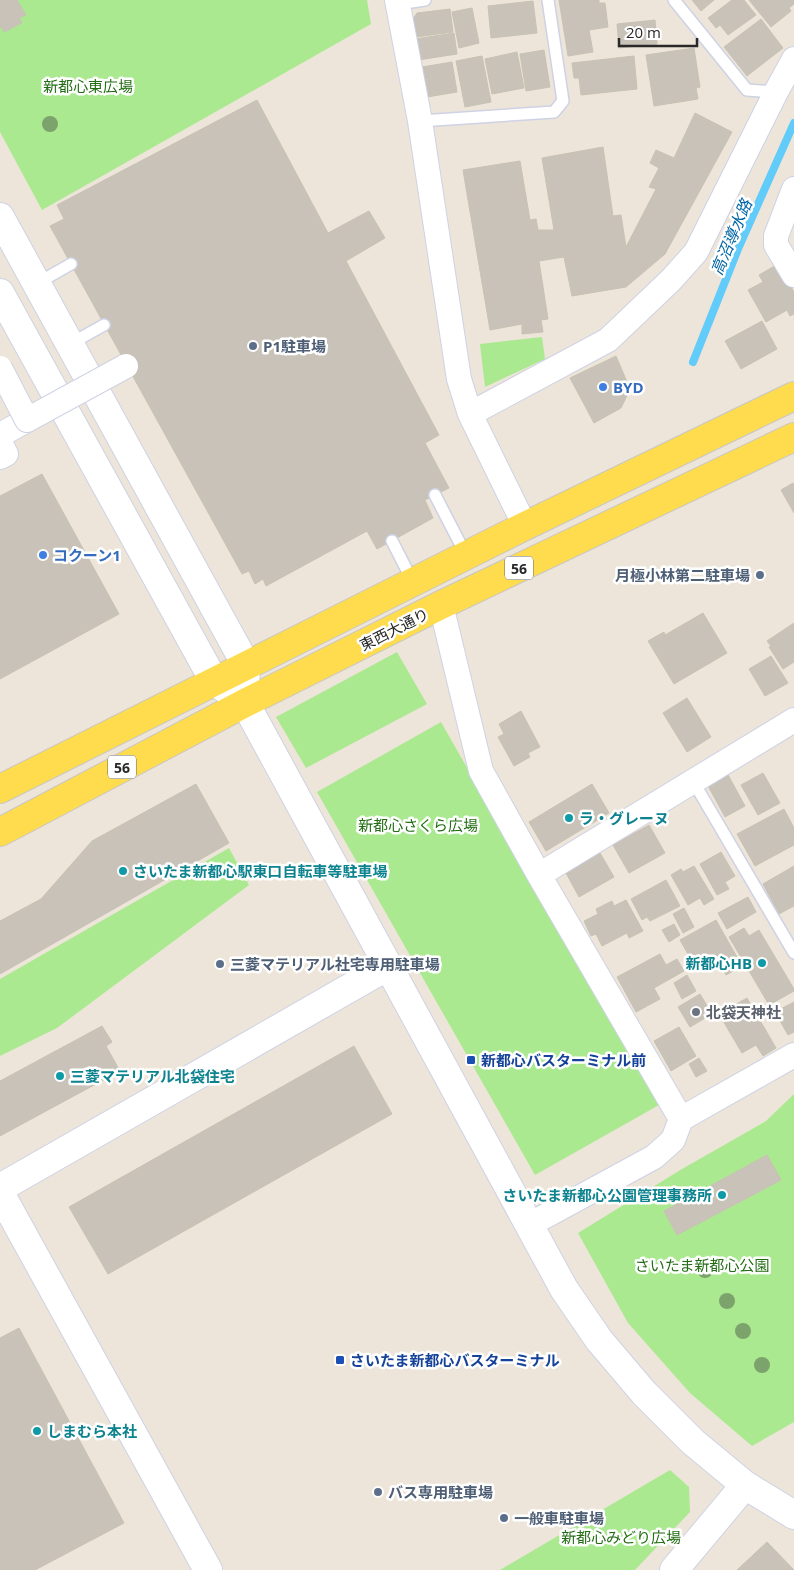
<svg xmlns="http://www.w3.org/2000/svg" width="794" height="1570" font-family="'Open Sans','Noto Sans JP',sans-serif">
  <rect width="100%" height="100%" fill="#ede5d9"/>
  <path fill="#abe990" d="M0,0H367L371,24L42,210L0,132Z
    M542,337L545,359L485,387L480,344Z
    M397,652L427,704L306,768L276,717Z
    M441,722L659,1105L535,1175L317,792Z
    M229,848L249,885L57,1028L0,1056V979Z
    M794,1094V1422L752,1446L690,1393L628,1323L578,1233L682,1169L766,1121Z
    M670,1470L689,1487L690,1512L635,1570H500Z"/>
  <g fill="none" stroke-linecap="round" stroke-linejoin="round">
    <path stroke="#61cbfa" stroke-width="8" d="M693,362L738,249L794,123"/>
  </g>
  <path fill="#c8c2b9" stroke="#c8c2b3" d="M0,0H17L26,15L19,18L22,23L4,32L2,27L0,28Z
    M559,0H599V3H605L608,27L589,30L593,52L568,56Z
    M692,0H714L701,11Z
    M732,0H744L756,15L728,35L720,25L716,28L708,18Z
    M749,0H794V4L789,8L791,11L771,27Z
    M533,1L537,33L491,38L488,6Z
    M472,8L479,43L459,48L452,12Z
    M450,9L453,32L416,37L413,19L417,13Z
    M761,19L783,48L747,76L724,47Z
    M655,20L657,44L619,48L617,24Z
    M454,33L457,54L418,60L415,39Z
    M694,48L700,87L696,88L698,99L654,106L646,55Z
    M544,50L550,87L526,91L520,54Z
    M517,52L524,88L492,94L485,59Z
    M482,56L491,102L465,107L456,61Z
    M634,56L637,89L581,95L579,78H574L572,63Z
    M452,62L457,92L427,97L422,67Z
    M257,100L328,233L369,211L385,238L346,261L439,435L425,443L449,488L425,500L433,518L377,549L367,531L266,586L263,579L255,584L249,571L242,574L50,226L64,219L57,205Z
    M695,113L732,132L665,254L626,287L572,296L564,257L539,261L548,319L541,320L543,332L522,334V324L490,330L463,170L520,161L530,220L536,219L538,230H554L542,158L603,147L613,216L621,215L626,247L656,189L649,187L659,168L650,163L656,150L674,158Z
    M778,264L794,292V314L790,316L787,310L766,322L748,290L763,282L759,275Z
    M762,321L777,349L741,369L725,341Z
    M616,356L630,389L621,408L594,423L570,378Z
    M42,474L119,614L0,679V496Z
    M793,483L794,485V513L781,490Z
    M703,613L727,653L674,684L648,641L664,632L665,635Z
    M794,623V662L783,669L769,647L771,646L767,641Z
    M771,656L788,683L765,696L749,669Z
    M687,698L711,737L687,752L663,713Z
    M521,711L540,747L528,753L530,757L514,766L498,737L504,734L499,724Z
    M727,773L745,806L725,817L707,784Z
    M763,773L780,803L758,815L741,785Z
    M196,784L229,843L0,974V921L41,899L92,841Z
    M592,784L609,813L546,851L529,822Z
    M784,809L794,828V845L755,866L737,834Z
    M649,825L665,853L629,873L613,845Z
    M721,852L735,876L725,882L729,889L717,895L700,864Z
    M600,853L614,877L579,897L566,873Z
    M694,866L714,899L704,905L700,898L688,905L671,875L681,869L683,872Z
    M794,866V906L779,914L763,884Z
    M666,880L680,906L650,921L647,917L642,920L631,899Z
    M748,897L756,912L727,929L718,913Z
    M626,900L643,931L629,938L627,933L602,946L596,934L591,936L584,921L598,914L596,909L612,901L614,906Z
    M684,908L694,927L683,933L673,914Z
    M716,920L742,966L726,975L717,959L697,970L680,940Z
    M674,924L680,935L669,942L662,930Z
    M744,928L749,936L759,930L794,989V991L769,1005L729,937Z
    M660,954L666,965L677,959L684,971L654,988L660,999L636,1012L617,977Z
    M687,975L696,991L682,999L674,983Z
    M700,994L712,1014L690,1027L678,1007Z
    M747,998L776,1048L763,1056L756,1045L742,1053L719,1014Z
    M794,1002V1032L788,1035L775,1012Z
    M102,1026L112,1042L106,1046L120,1071L0,1136V1081Z
    M679,1027L696,1056L671,1071L654,1041Z
    M354,1046L392,1114L108,1274L69,1207Z
    M699,1058L707,1071L696,1077L689,1064Z
    M767,1155L781,1180L677,1235L664,1211Z
    M19,1328L124,1523L35,1570H0V1338Z
    M767,1542L794,1570H737Z"/>
  <g fill="none" stroke-linecap="round" stroke-linejoin="round">
    <defs>
      <path id="lane" d="M674,0L747,90L776,92
        M398,4L425,0
        M420,121L554,112L563,101L548,0
        M36,284L71,264
        M70,344L104,325
        M435,495L466,555
        M392,541L413,582
        M693,781L794,953"/>
      <path id="street" d="M397,0L420,121L459,379L470,414L525,526
        M794,189L776,236V245L794,275
        M470,414L608,340L671,280L696,252L776,92L794,59
        M0,435L27,420
        M0,442L6,454L0,457
        M441,605L481,771L539,875L681,1119
        M539,875L794,720
        M529,1225L654,1157L673,1140L681,1119L794,1055"/>
      <path id="secondary" d="M0,217L246,665L245,689
        M0,293L214,681L245,703L564,1289L599,1340L644,1393L693,1442L745,1485L794,1515
        M0,1188L388,966
        M0,1193L208,1570
        M674,1570L745,1485"/>
      <path id="primary" d="M0,789L525,526L794,396
        M0,832L245,703L441,605L794,437"/>
    </defs>
    <use href="#lane" stroke="#ced2e4" stroke-width="14"/>
    <use href="#street" stroke="#ced2e4" stroke-width="26"/>
    <use href="#secondary" stroke="#ced2e4" stroke-width="30"/>
    <use href="#primary" stroke="#c7c7c7" stroke-width="30"/>
    <use href="#lane" stroke="#fff" stroke-width="11"/>
    <use href="#street" stroke="#fff" stroke-width="24"/>
    <use href="#secondary" stroke="#fff" stroke-width="28"/>
    <use href="#primary" stroke="#fedc4d" stroke-width="28"/>
    <defs>
      <path id="street-bridge" d="M0,368L27,420L126,366"/>
    </defs>
    <use href="#street-bridge" stroke="#ced2e4" stroke-width="26" stroke-linecap="butt"/>
    <use href="#street-bridge" stroke="#fff" stroke-width="24"/>
  </g>
  <g fill="#7da36c">
    <circle cx="50" cy="124" r="8"/>
    <circle cx="705" cy="1270" r="8"/>
    <circle cx="727" cy="1301" r="8"/>
    <circle cx="743" cy="1331" r="8"/>
    <circle cx="762" cy="1365" r="8"/>
  </g>
  <g fill="#5c6f8a" stroke="#fff" stroke-width="2">
    <circle cx="253" cy="346" r="5"/>
    <circle cx="760" cy="575" r="5"/>
    <circle cx="220" cy="964" r="5"/>
    <circle cx="378" cy="1492" r="5"/>
    <circle cx="504" cy="1518" r="5"/>
  </g>
  <g fill="#3f7fe0" stroke="#fff" stroke-width="2">
    <circle cx="603" cy="387" r="5"/>
    <circle cx="43" cy="555" r="5"/>
  </g>
  <g fill="#0f9aa8" stroke="#fff" stroke-width="2">
    <circle cx="569" cy="818" r="5"/>
    <circle cx="123" cy="871" r="5"/>
    <circle cx="762" cy="963" r="5"/>
    <circle cx="60" cy="1076" r="5"/>
    <circle cx="722" cy="1195" r="5"/>
    <circle cx="37" cy="1431" r="5"/>
  </g>
  <circle fill="#6b7280" stroke="#fff" stroke-width="2" cx="696" cy="1012" r="5"/>
  <g fill="#1a4fb4" stroke="#fff" stroke-width="2">
    <rect x="466" y="1055" width="10" height="10" rx="2.5"/>
    <rect x="335" y="1355" width="10" height="10" rx="2.5"/>
  </g>
  <g text-anchor="middle" dominant-baseline="central" stroke-width="5" stroke-linejoin="round" paint-order="stroke">
    <g fill="#fff" stroke="#696969" stroke-width="1">
      <rect x="505" y="556.5" width="28" height="23" rx="4"/>
      <rect x="108" y="755.5" width="28" height="23" rx="4"/>
    </g>
    <g font-size="14" font-weight="bold" fill="#292929">
      <text x="519" y="568">56</text>
      <text x="122" y="767">56</text>
    </g>
    <g font-size="15" fill="#226d13" stroke="#fff">
      <text x="88" y="86">新都心東広場</text>
      <text x="418" y="825">新都心さくら広場</text>
      <text x="702" y="1265">さいたま新都心公園</text>
      <text x="621" y="1537">新都心みどり広場</text>
    </g>
    <g font-size="15" font-weight="bold" fill="#4e5e75" stroke="#fff" text-anchor="start">
      <text x="263" y="346">P1駐車場</text>
      <text x="750" y="575" text-anchor="end">月極小林第二駐車場</text>
      <text x="230" y="964">三菱マテリアル社宅専用駐車場</text>
      <text x="388" y="1492">バス専用駐車場</text>
      <text x="514" y="1518">一般車駐車場</text>
    </g>
    <g font-size="15" font-weight="bold" fill="#366cbe" stroke="#fff" text-anchor="start">
      <text x="613" y="387">BYD</text>
      <text x="53" y="555">コクーン1</text>
    </g>
    <g font-size="15" fill="#292929" stroke="#fff">
      <text transform="translate(394 629) rotate(-27)">東西大通り</text>
    </g>
    <g font-size="15" font-weight="bold" fill="#0d838f" stroke="#fff" text-anchor="start">
      <text x="579" y="818">ラ・グレーヌ</text>
      <text x="133" y="871">さいたま新都心駅東口自転車等駐車場</text>
      <text x="752" y="963" text-anchor="end">新都心HB</text>
      <text x="70" y="1076">三菱マテリアル北袋住宅</text>
      <text x="712" y="1195" text-anchor="end">さいたま新都心公園管理事務所</text>
      <text x="47" y="1431">しまむら本社</text>
    </g>
    <g font-size="15" font-weight="bold" fill="#5b616d" stroke="#fff" text-anchor="start">
      <text x="706" y="1012">北袋天神社</text>
    </g>
    <g font-size="15" font-weight="bold" fill="#164399" stroke="#fff" text-anchor="start">
      <text x="481" y="1060">新都心バスターミナル前</text>
      <text x="350" y="1360">さいたま新都心バスターミナル</text>
    </g>
    <g font-size="16" font-style="italic" fill="#0066a6" stroke="#fff">
      <text transform="translate(731 237) rotate(-67)">高沼導水路</text>
    </g>
  </g>
  <path d="M619 38v8h78v-8" fill="none" stroke="#292929" stroke-width="2.5"/>
  <text x="626" y="38" font-size="15" fill="#292929" stroke="#ffffff" stroke-width="4" paint-order="stroke">20 m</text>
</svg>
